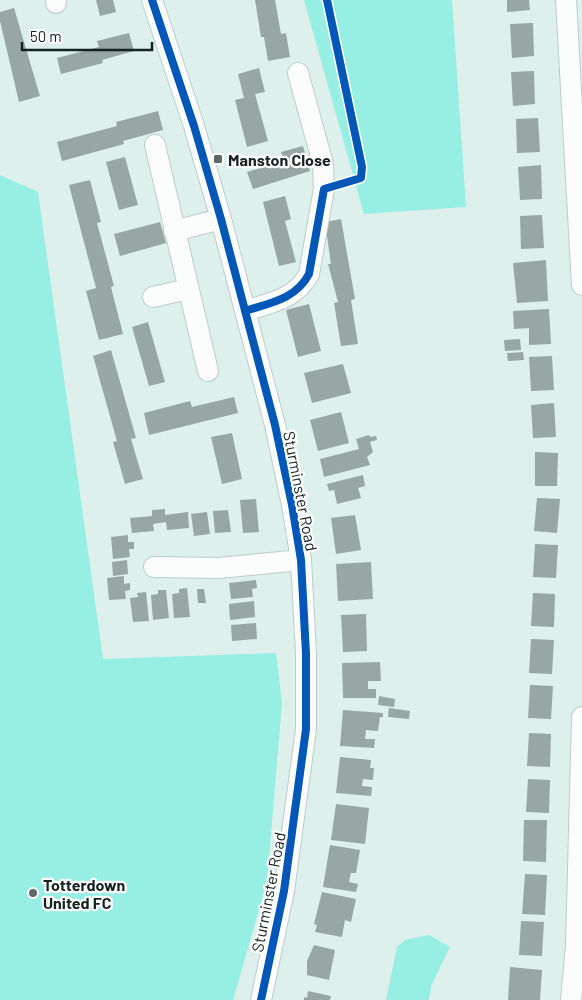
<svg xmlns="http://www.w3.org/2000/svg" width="582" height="1000" font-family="Barlow,sans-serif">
  <rect width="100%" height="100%" fill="#ddf0ec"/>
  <path fill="#97eee3" d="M304,0H452L466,207L364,214Z
    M0,175L38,192L103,659L276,653L282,703L267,882L233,1000H0Z
    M429,935L450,947L431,986L429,1000H386L397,947L405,940Z"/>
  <path fill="#99a7a4" d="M96,0H113L116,12L100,16Z
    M255,0H275L281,34L286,33L290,57L268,61L264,37H261Z
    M507,0H529L530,10L507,12Z
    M14,8L40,96L19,102L0,21V12Z
    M533,23L534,56L512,58L510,24Z
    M129,33L134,51L102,60L103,63L61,74L57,58L99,47L97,41Z
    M259,68L265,92L255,94L268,141L247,147L235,100L244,98L238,74Z
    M534,71L535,104L513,106L511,72Z
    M158,111L163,130L123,141L124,144L62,161L57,142L117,126L116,122Z
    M538,118L540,152L517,153L516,119Z
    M303,146L310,171L253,189L247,172L284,161L281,152Z
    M125,157L138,205L119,210L106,162Z
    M541,165L542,199L520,200L518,167Z
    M90,180L101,222L97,223L114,286L111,287L123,334L99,340L86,291L96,288L69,185Z
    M285,196L291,219L285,221L296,262L279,266L263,202Z
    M542,215L544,248L521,249L520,216Z
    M341,219L355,299L351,300L358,344L341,346L334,303L338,302L328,264H331L325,222Z
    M160,222L166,243L120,256L114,234Z
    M546,260L548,301L517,303L513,263Z
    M309,304L321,351L298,357L286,310Z
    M549,309L551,344L529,345V328L514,329L513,311Z
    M148,322L165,382L149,386L132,327Z
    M520,339L521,350L505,351L504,340Z
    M111,350L136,438L131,439L143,479L125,484L113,442L117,441L93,356Z
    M523,352L524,360L508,361L507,353Z
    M552,356L554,390L531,391L529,357Z
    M343,364L351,393L312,403L304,373Z
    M234,397L238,413L149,435L144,413L190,401L192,407Z
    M554,403L556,437L533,438L531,405Z
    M341,412L349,443L318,451L310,420Z
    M232,433L242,479L222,484L211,437Z
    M369,435L370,437L376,436L377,440L370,442L373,452L367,457L370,465L324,477L320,459L359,449L356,439Z
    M535,452L558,453L557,486H535Z
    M363,475L365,486L358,488L361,498L337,504L334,490L329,491L327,484Z
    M537,498L560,499L557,533L534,531Z
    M256,499L259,532L243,533L240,500Z
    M165,509V515L188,512L189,528L167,530L166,522L153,524L154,531L132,533L130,518L152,516V510Z
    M228,510L231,532L215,533L213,511Z
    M207,512L210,534L194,536L191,514Z
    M355,515L361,550L336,554L331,518Z
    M128,535V542H134V549H129L130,557L113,559L111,537Z
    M535,544L558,545L556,578L533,577Z
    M127,560L128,574L113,576L112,562Z
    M371,562L373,599L338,601L336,564Z
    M124,576V584L130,583V590L125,591L126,599L109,600L107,578Z
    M256,580L257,588L252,589L253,597L231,599L229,583Z
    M187,588L190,617L174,618L172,594L179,593V589Z
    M197,589H204L206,603H198Z
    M158,590H166L169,618L153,620L151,595L158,594Z
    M146,592L149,621L133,622L130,598L138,597L137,593Z
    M533,593L555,594L554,627L531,626Z
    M254,601L255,617L230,620L229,604Z
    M366,614L367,651L343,652L341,615Z
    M256,623L257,639L232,641L231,625Z
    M531,639L554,640L552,674L529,673Z
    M380,662L381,681H368V689H376V698H343L342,663Z
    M530,685L553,686L551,719L528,718Z
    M379,696L395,699L394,707L378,705Z
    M389,708L410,711L409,719L388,717Z
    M343,710L383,713V717H380L378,731L366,730L365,739H375L374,748L340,746Z
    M529,733L551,734L550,767L527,766Z
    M340,757L371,760L370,768H374L373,780L363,779L362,786L372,787L371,796L336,793Z
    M528,779L550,780L549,813L526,812Z
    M336,804L369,808L365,844L331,840Z
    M524,820H547L546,862L523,861Z
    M330,845L360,850L356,873H351L349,882L358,884L356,892L323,887Z
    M525,874L547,875L545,915L522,914Z
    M322,892L356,899L351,922L345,920L342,937L315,932L317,925L314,924Z
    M521,921L544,922L542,956L519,955Z
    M314,945L335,950L329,980L307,975V961Z
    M510,967L542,970L540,1000H508Z
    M308,991L331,996L330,1000H304V997L307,998Z"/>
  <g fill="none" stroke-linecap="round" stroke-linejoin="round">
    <defs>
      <path id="minor" d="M152,0L194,126L221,219L275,425L292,505L301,560L306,654V729L284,891L261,1000
        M566,0L582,285
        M56,3V0
        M155,145L208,371
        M174,231L221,219
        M153,297L188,289
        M245,311C270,303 296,299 309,274L324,189L323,164L298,73
        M154,567L219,568L301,560
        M571,1000L576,945L582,717"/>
    </defs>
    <use href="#minor" stroke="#beccc9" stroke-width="22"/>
    <use href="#minor" stroke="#fafdfc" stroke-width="20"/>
    <defs>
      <path id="cycleway" d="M152,0L194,126L221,219L275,425L292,505L301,560L306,654V729L284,891L261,1000
        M245,311C270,303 296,299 309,274L324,189L361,178L362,167L327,0"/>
    </defs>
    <use href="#cycleway" stroke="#fff" stroke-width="11"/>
    <use href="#cycleway" stroke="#0057b8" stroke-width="8"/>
  </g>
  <g fill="#5b6a67" stroke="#fff" stroke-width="2">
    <rect x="213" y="154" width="10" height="10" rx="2.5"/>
    <circle cx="33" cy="893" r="5"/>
  </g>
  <g text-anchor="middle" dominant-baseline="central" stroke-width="4.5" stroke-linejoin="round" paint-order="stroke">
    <g font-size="16" font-weight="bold" fill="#152220" stroke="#fff" text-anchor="start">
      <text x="228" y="159">Manston Close</text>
      <text x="43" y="884">Totterdown<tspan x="43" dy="18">United FC</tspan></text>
    </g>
    <g font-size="16" fill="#152220" stroke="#fff">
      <text transform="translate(301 491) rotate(79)">Sturminster Road</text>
      <text transform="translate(268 892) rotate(-79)">Sturminster Road</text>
    </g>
  </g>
  <path d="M22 42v8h130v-8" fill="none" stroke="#152220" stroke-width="2.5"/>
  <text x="30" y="42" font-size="15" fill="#152220" stroke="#ffffff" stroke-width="4" paint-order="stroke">50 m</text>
</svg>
